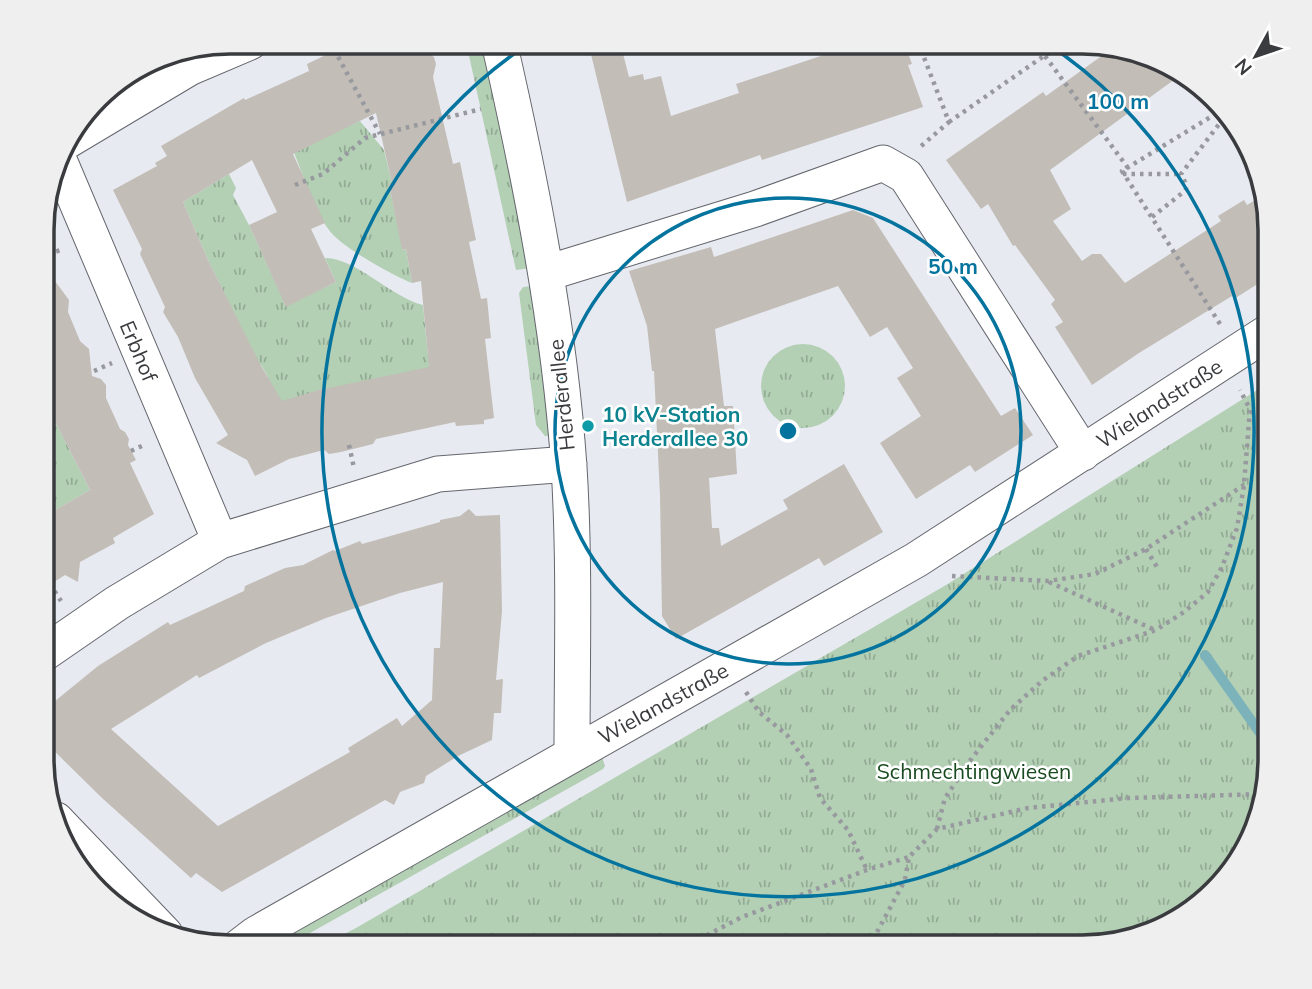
<svg xmlns="http://www.w3.org/2000/svg" width="1312" height="989" font-family="Mulish,sans-serif">
  <defs>
    <pattern id="grass-tufts" width="24" height="20" patternUnits="userSpaceOnUse" patternTransform="scale(1.75)"><rect width="24" height="20" fill="#b3d0b4"/><path d="M3 7l-1-3M5 7V3M7 7l1-3M15 17l-1-3M17 17v-4M19 17l1-3" fill="none" stroke="#93aa94"/></pattern>
  </defs>
  <rect width="100%" height="100%" fill="#e8eaf2"/>
  <path fill="url(#grass-tufts)" d="M466,42H483L531,268L516,270Z
    M360,121L384,150L392,183L389,185L403,250L406,249L412,283C392,275 341,247 329,230C316,213 302,172 293,150Z
    M229,174L236,188L233,195L249,225L286,306L336,282L325,258C354,257 391,297 423,305L430,376L266,406L265,383L268,377L261,365L254,363L251,348L208,260L183,202Z
    M534,286L551,436H545L536,425L519,293L523,287Z
    M761 386a42 42 0 1 1 84 0a42 42 0 1 1-84 0Z
    M1270,382V771L1256,831L1224,883L1165,928L1082,947H319L356,928L946,585Z
    M43,398L90,490L43,517Z
    M602,757L605,766L603,769L285,947H266Z"/>
  <g fill="none" stroke-linecap="round" stroke-linejoin="round">
    <path stroke="#7cb2b9" stroke-width="10" d="M1205,655L1270,747"/>
  </g>
  <path fill="#c2bdb6" fill-rule="evenodd" d="M353,42H425L427,52L434,57L436,64L433,77L453,164L460,162L476,240L469,242L481,299L487,298L491,338L485,339L494,418L484,420V424L456,426L455,422L376,439L373,444L341,452L329,454L324,450L289,459L255,476L247,460L216,443L228,435L195,378L178,337L163,312L165,307L140,254L142,249L113,190L157,166L155,163L167,156L161,146L244,98L245,100L309,71L307,64ZM376,113L392,183L389,184L402,250L406,249L412,283L421,281L429,367L319,390L282,401L260,364L208,260L183,202L252,160L277,212L249,225L286,307L336,282L311,229L325,223L293,154Z
    M588,42H620L629,77L643,74L644,80L661,76L671,116L739,93L736,84L863,42H904L912,64L908,65L923,107L762,160L760,155L627,202Z
    M1114,47L1153,56L1182,74L1050,170L1071,209L1053,221L1082,261L1092,254H1101L1125,283L1221,221L1218,216L1244,200L1247,205L1262,196L1270,230V276L1234,299L1232,296L1139,353L1092,385L1055,327L1063,322L1051,304L1055,300L1015,245L1013,246L988,204L981,209L946,160L1043,92L1046,96Z
    M853,210L873,218L1001,416L1015,408L1033,435L975,472L970,465L916,499L880,443L921,416L897,378L913,368L887,327L870,337L838,286L715,329L724,406H733L737,474L709,478L712,528H719L721,546L788,509L783,500L844,464L883,532L824,566L819,558L676,639L662,616L660,495L654,371H652L647,326L629,271L711,247L714,257Z
    M44,266L69,300L68,312L73,324L80,341L89,349L92,376L101,379L106,385V398L120,429L125,432L129,439L128,445L136,460L130,463L154,514L113,538L115,543L80,562L78,582L65,575L43,589V517L90,490L43,398Z
    M469,509L476,516L500,515L502,611L496,680L503,679L501,713H494L492,740L458,756L426,776L424,783L400,792L394,805L385,800L222,892L196,873L191,878L102,798L43,740V727L55,714L49,706L98,666L168,622L170,625L244,591L245,586L285,568L303,565L333,550L335,551L360,541L362,544L440,522V520L460,516ZM443,582L440,648H434L432,700L402,726L397,718L348,748L350,752L218,826L111,729L197,675L199,678L266,643L326,618L400,593Z"/>
  <g fill="none" stroke-linecap="round" stroke-linejoin="round">
    <defs>
      <path id="minor" d="M499,42C531,182 559,323 569,467C575,562 572,658 572,754
        M65,142L189,68L250,42
        M59,160L220,541
        M547,273L755,209L883,163L906,176L1083,453
        M43,654L117,603L220,541L438,474L569,464
        M56,820L165,934
        M239,947L256,934L916,560L1270,331"/>
    </defs>
    <use href="#minor" stroke="#64666d" stroke-width="37"/>
    <path stroke="#97999f" stroke-width="4.5" stroke-dasharray="3.5 5" stroke-linecap="butt" d="M330,42L380,134
      M918,42L949,122L920,147
      M1045,56L1128,168
      M949,122L1064,42
      M1123,174H1181
      M295,185L323,174L365,138L481,109
      M1152,217L1186,190V184L1181,174L1226,115
      M48,254L61,250
      M1220,324L1122,171L1222,110
      M94,371L112,363
      M349,445L354,468
      M131,451L146,444
      M1146,549L1157,567
      M952,576L1048,581L1095,574L1146,549L1244,485
      M1049,582L1155,630
      M50,584L61,601
      M746,692L759,712L787,735L811,769L820,798L848,830L867,870
      M937,829L945,798L972,758L1010,710L1042,681L1078,656L1156,630L1184,612L1208,592L1222,567L1237,528L1244,485L1250,409L1240,390
      M684,947L742,917L867,870L909,857
      M869,947L905,880L909,857L937,829L1028,808L1128,798L1264,794"/>
    <use href="#minor" stroke="#fff" stroke-width="35"/>
  </g>
  <g fill="none" stroke="#04749f" stroke-width="3.5">
    <circle cx="788" cy="431" r="233"/>
    <path d="M1045 42A466 466 0 1 1 531 42"/>
  </g>
  <circle fill="#0f9aa8" stroke="#fff" stroke-width="2.5" cx="588" cy="426" r="7"/>
  <g text-anchor="middle" dominant-baseline="central" stroke-width="5" stroke-linejoin="round" paint-order="stroke">
    <g font-size="21" fill="#3a3b3e" stroke="#fff">
      <text transform="translate(139 351) rotate(67)">Erbhof</text>
      <text transform="translate(561 395) rotate(-96)">Herderallee</text>
      <text transform="translate(1159 403) rotate(-33)">Wielandstraße</text>
      <text transform="translate(663 703) rotate(-29)">Wielandstraße</text>
    </g>
    <g font-size="21" font-weight="bold" fill="#0d838f" stroke="#fff" text-anchor="start">
      <text x="602" y="414">10 kV-Station<tspan x="602" dy="24">Herderallee 30</tspan></text>
    </g>
    <g font-size="21" fill="#184a1f" stroke="#fff">
      <text x="974" y="771">Schmechtingwiesen</text>
    </g>
  </g>
  <path d="M0 0H1312V989H0ZM230 54H1082A176 176 0 0 1 1258 230V759A176 176 0 0 1 1082 935H230A176 176 0 0 1 54 759V230A176 176 0 0 1 230 54Z" fill="#efeff0" fill-rule="evenodd"/>
  <path fill="none" stroke="#3a3b3e" stroke-width="3.5" d="M230 54H1082A176 176 0 0 1 1258 230V759A176 176 0 0 1 1082 935H230A176 176 0 0 1 54 759V230A176 176 0 0 1 230 54Z"/>
  <circle cx="788" cy="431" r="10" fill="#04749f" stroke="#fff" stroke-width="3.5"/>
  <g font-size="21" text-anchor="middle" font-weight="bold" fill="#04749f" stroke="#fff" stroke-width="5" stroke-linejoin="round" paint-order="stroke">
    <text x="1118" y="109">100 m</text>
    <text x="953" y="274">50 m</text>
  </g>
  <g transform="translate(1256 56) rotate(230)" stroke="#ffffff" stroke-width="5" paint-order="stroke">
  <path d="M0-5L12 26L0 18L-12 26Z" fill="#3a3b3e"/>
  <text y="-10" font-size="19" font-weight="bold" text-anchor="middle" fill="#3a3b3e">N</text>
  </g>
</svg>
